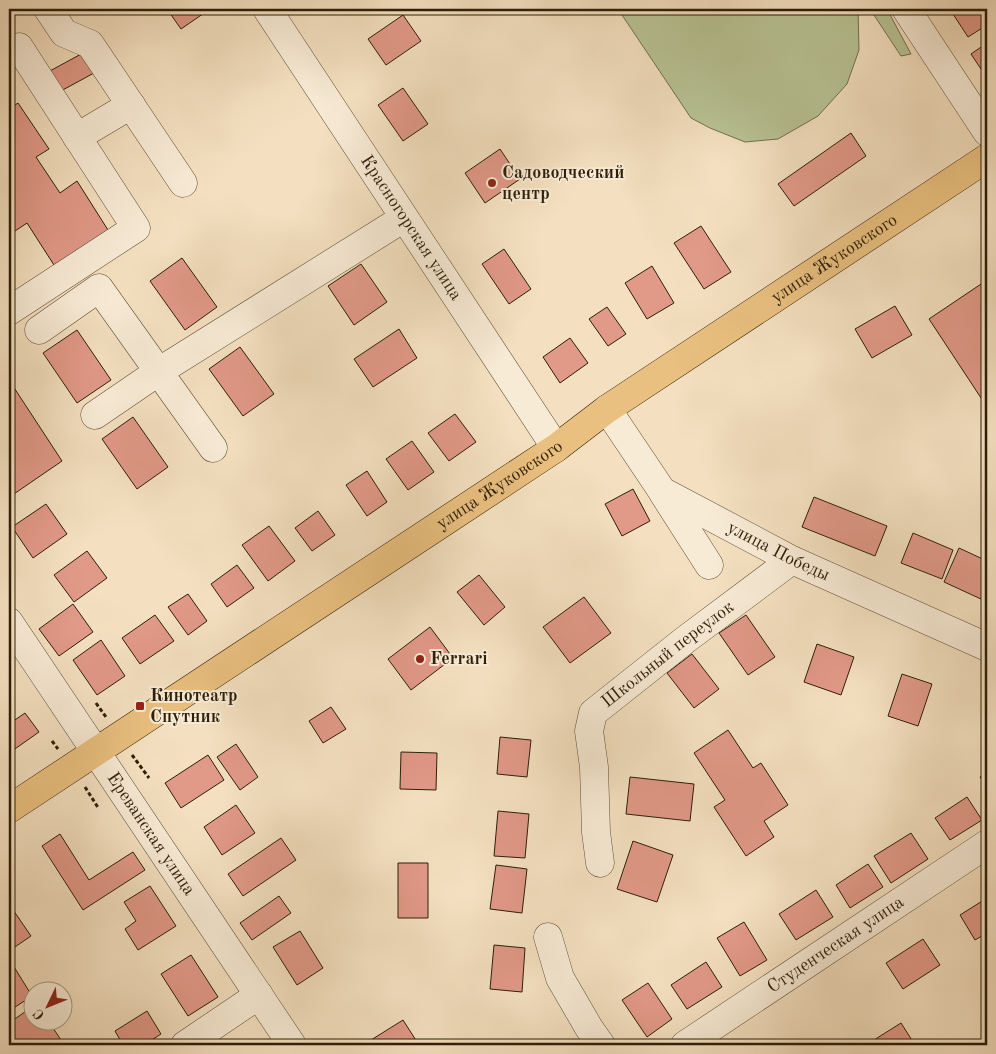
<svg xmlns="http://www.w3.org/2000/svg" width="996" height="1054" font-family="'Old Standard TT',serif">
  <rect width="100%" height="100%" fill="#f4e0c0"/>
  <filter id="stains"><feTurbulence type="fractalNoise" baseFrequency=".004" numOctaves="4"/><feColorMatrix values="0 0 0 0 .2 0 0 0 0 .09 0 0 0 0 .02 0 0 0 .5 -.17"/></filter>
  <radialGradient id="worn" r=".72"><stop offset=".6" stop-color="#630" stop-opacity="0"/><stop offset="1" stop-color="#630" stop-opacity=".3"/></radialGradient>
  <path fill="#b8c395" stroke="#72704e" d="M618,9H858L859,50L847,84L818,116L778,139L745,142L710,128L691,118Z
    M870,9H887L911,54L901,56Z"/>
  <path fill="#e19988" stroke="#2d1e08" d="M167,9H210L181,29Z
    M961,9H979L987,25L968,37L953,14Z
    M403,15L421,41L386,65L368,39Z
    M987,43V78L971,54Z
    M83,53L94,73L59,92L48,72Z
    M403,88L428,124L403,141L378,105Z
    M18,103L49,149L36,157L60,193L77,181L108,230L54,265L27,223L9,235V109Z
    M851,133L866,156L794,206L778,184Z
    M500,149L520,179L485,203L465,173Z
    M701,226L731,272L704,289L674,243Z
    M504,249L531,289L509,304L482,264Z
    M182,258L217,307L185,330L150,281Z
    M361,264L387,302L354,325L328,286Z
    M652,266L674,303L647,319L625,283Z
    M987,280V407L929,319Z
    M895,306L912,335L872,358L855,329Z
    M607,307L626,334L608,346L589,319Z
    M399,329L417,358L373,387L354,359Z
    M77,330L111,380L77,403L43,353Z
    M570,338L588,363L560,383L543,357Z
    M240,347L274,394L243,416L209,369Z
    M9,380L62,461L11,496L9,493Z
    M455,414L476,442L449,461L428,433Z
    M133,417L168,467L137,489L102,439Z
    M412,441L434,472L408,490L386,459Z
    M367,471L387,502L367,516L346,485Z
    M633,489L650,521L622,536L605,504Z
    M814,497L887,526L875,556L802,527Z
    M46,504L67,534L33,558L12,527Z
    M318,511L335,535L312,551L295,528Z
    M269,526L295,561L268,581L242,545Z
    M913,533L953,550L942,579L901,563Z
    M959,548L987,561V584L981,599L944,582Z
    M87,551L107,578L74,602L54,575Z
    M237,565L254,588L227,607L211,584Z
    M479,575L505,607L484,625L457,592Z
    M188,594L207,621L188,635L168,607Z
    M584,597L611,633L570,663L543,627Z
    M73,604L93,632L59,656L39,629Z
    M155,615L174,641L140,664L122,638Z
    M746,615L775,657L748,675L719,633Z
    M430,627L453,658L411,690L388,659Z
    M101,640L125,676L97,695L73,660Z
    M817,644L854,657L841,695L804,682Z
    M692,654L719,689L694,708L667,673Z
    M902,674L932,684L918,726L888,716Z
    M331,707L346,729L323,743L309,721Z
    M25,713L39,732L12,751L9,746V724Z
    M728,730L753,768L761,763L788,805L764,821L774,837L746,856L714,807L725,800L694,753Z
    M500,737L531,740L527,777L497,774Z
    M236,744L258,777L240,790L217,757Z
    M401,752L437,753L436,790L400,789Z
    M208,755L224,780L181,808L165,783Z
    M987,772V787L980,777Z
    M630,777L694,784L690,821L626,814Z
    M967,797L982,820L950,840L935,818Z
    M236,805L255,833L222,855L204,827Z
    M498,811L529,814L525,858L494,856Z
    M911,833L928,859L891,883L874,856Z
    M60,834L89,880L133,852L145,870L83,910L42,846Z
    M281,838L296,860L243,896L228,874Z
    M633,841L673,855L657,902L617,889Z
    M398,863H428V918H398Z
    M868,864L883,887L850,908L836,885Z
    M496,865L527,869L522,913L490,909Z
    M150,886L176,926L138,950L125,929L136,921L124,902Z
    M816,890L833,917L796,940L779,914Z
    M279,896L291,913L252,940L240,923Z
    M987,898V933L975,940L960,915Z
    M9,904L31,936L9,951Z
    M744,922L767,960L740,976L717,938Z
    M300,931L323,968L297,985L273,947Z
    M923,939L940,965L903,989L886,963Z
    M494,945L525,948L522,992L490,989Z
    M191,955L218,997L188,1016L161,974Z
    M11,962L32,996L9,1011V963Z
    M706,962L722,987L687,1009L671,985Z
    M648,983L672,1019L647,1037L622,1000Z
    M32,1007V1022H49L61,1040L53,1045H11L9,1043V1023Z
    M147,1011L161,1034L144,1045H123L115,1031Z
    M403,1020L419,1045H363Z
    M901,1023L915,1045H866Z"/>
  <g fill="none" stroke-linecap="round" stroke-linejoin="round">
    <defs>
      <g id="minor">
        <path d="M48,9L64,33L90,44L183,183"/>
        <path id="s1" d="M267,9L556,448"/>
        <path d="M906,9L987,132"/>
        <path d="M9,54L19,47L136,228L9,311"/>
        <path d="M77,137L131,105"/>
        <path d="M39,330L99,288L213,448"/>
        <path id="s2" d="M607,409L662,491L792,560L987,647"/>
        <path d="M95,415L158,372L404,218"/>
        <path d="M663,493L709,565"/>
        <path id="s3" d="M9,622L292,1045"/>
        <path id="s4" d="M600,863L596,832L594,767L589,731L593,713L685,640L792,560"/>
        <path d="M548,937L560,978L589,1028L601,1045"/>
        <path d="M185,1045L259,995"/>
        <path id="s5" d="M685,1045L987,844"/>
      </g>
      <g id="major">
        <path id="s6" d="M9,809L556,448L607,409L987,158"/>
      </g>
    </defs>
    <use href="#minor" stroke="#5f4e36" stroke-width="29"/>
    <use href="#major" stroke="#2d1e08" stroke-width="29"/>
    <path stroke="#2d1e08" stroke-width="3" stroke-dasharray="4 2.5" stroke-linecap="butt" d="M96,703L106,717
      M52,741L58,749
      M132,755L149,778
      M85,787L99,809"/>
    <use href="#minor" stroke="#f8ebd6" stroke-width="28"/>
    <use href="#major" stroke="#eac080" stroke-width="28"/>
  </g>
  <g fill="#8f2418" stroke="#f8ebd6" stroke-width="2">
    <circle cx="492" cy="183" r="5"/>
    <circle cx="420" cy="659" r="5"/>
    <rect x="135" y="701" width="10" height="10" rx="2.5"/>
  </g>
  <g text-anchor="middle" dominant-baseline="central" stroke-width="4" stroke-linejoin="round" paint-order="stroke">
    <g font-size="18" font-weight="bold" fill="#2d1e08" stroke="#f8ebd6" text-anchor="start">
      <text x="502" y="173">Садоводческий<tspan x="502" dy="21">центр</tspan></text>
      <text x="430" y="659">Ferrari</text>
      <text x="150" y="696">Кинотеатр<tspan x="150" dy="21">Спутник</tspan></text>
    </g>
    <g font-size="18" fill="#2d1e08" stroke="#f8ebd6">
      <text stroke="none"><textPath href="#s1" startOffset="262">Красногорская улица</textPath></text>
      <text stroke="none"><textPath href="#s6" startOffset="992">улица Жуковского</textPath></text>
      <text stroke="none"><textPath href="#s6" startOffset="588">улица Жуковского</textPath></text>
      <text stroke="none"><textPath href="#s2" startOffset="230">улица Победы</textPath></text>
      <text stroke="none"><textPath href="#s4" startOffset="246">Школьный переулок</textPath></text>
      <text stroke="none"><textPath href="#s3" startOffset="255">Ереванская улица</textPath></text>
      <text stroke="none"><textPath href="#s5" startOffset="181">Студенческая улица</textPath></text>
    </g>
  </g>
  <rect width="996" height="1054" fill="none" stroke="#f4e0c0" stroke-width="30"/>
  <rect x="10" y="10" width="976" height="1034" fill="none" stroke="#2d1e08" stroke-width="2.5"/>
  <rect x="15" y="15" width="966" height="1024" fill="none" stroke="#2d1e08"/>
  <g transform="translate(48 1006) rotate(227)"><circle r="24" fill="#f8ebd6" stroke="#a79984"/>
  <path d="M0-4L9 19L0 12L-9 19Z" fill="#8f2418"/>
  <text y="-8" font-size="14" font-weight="bold" text-anchor="middle" fill="#2d1e08">С</text>
  </g>
  <rect width="100%" height="100%" filter="url(#stains)"/>
  <rect width="100%" height="100%" fill="url(#worn)"/>
</svg>
